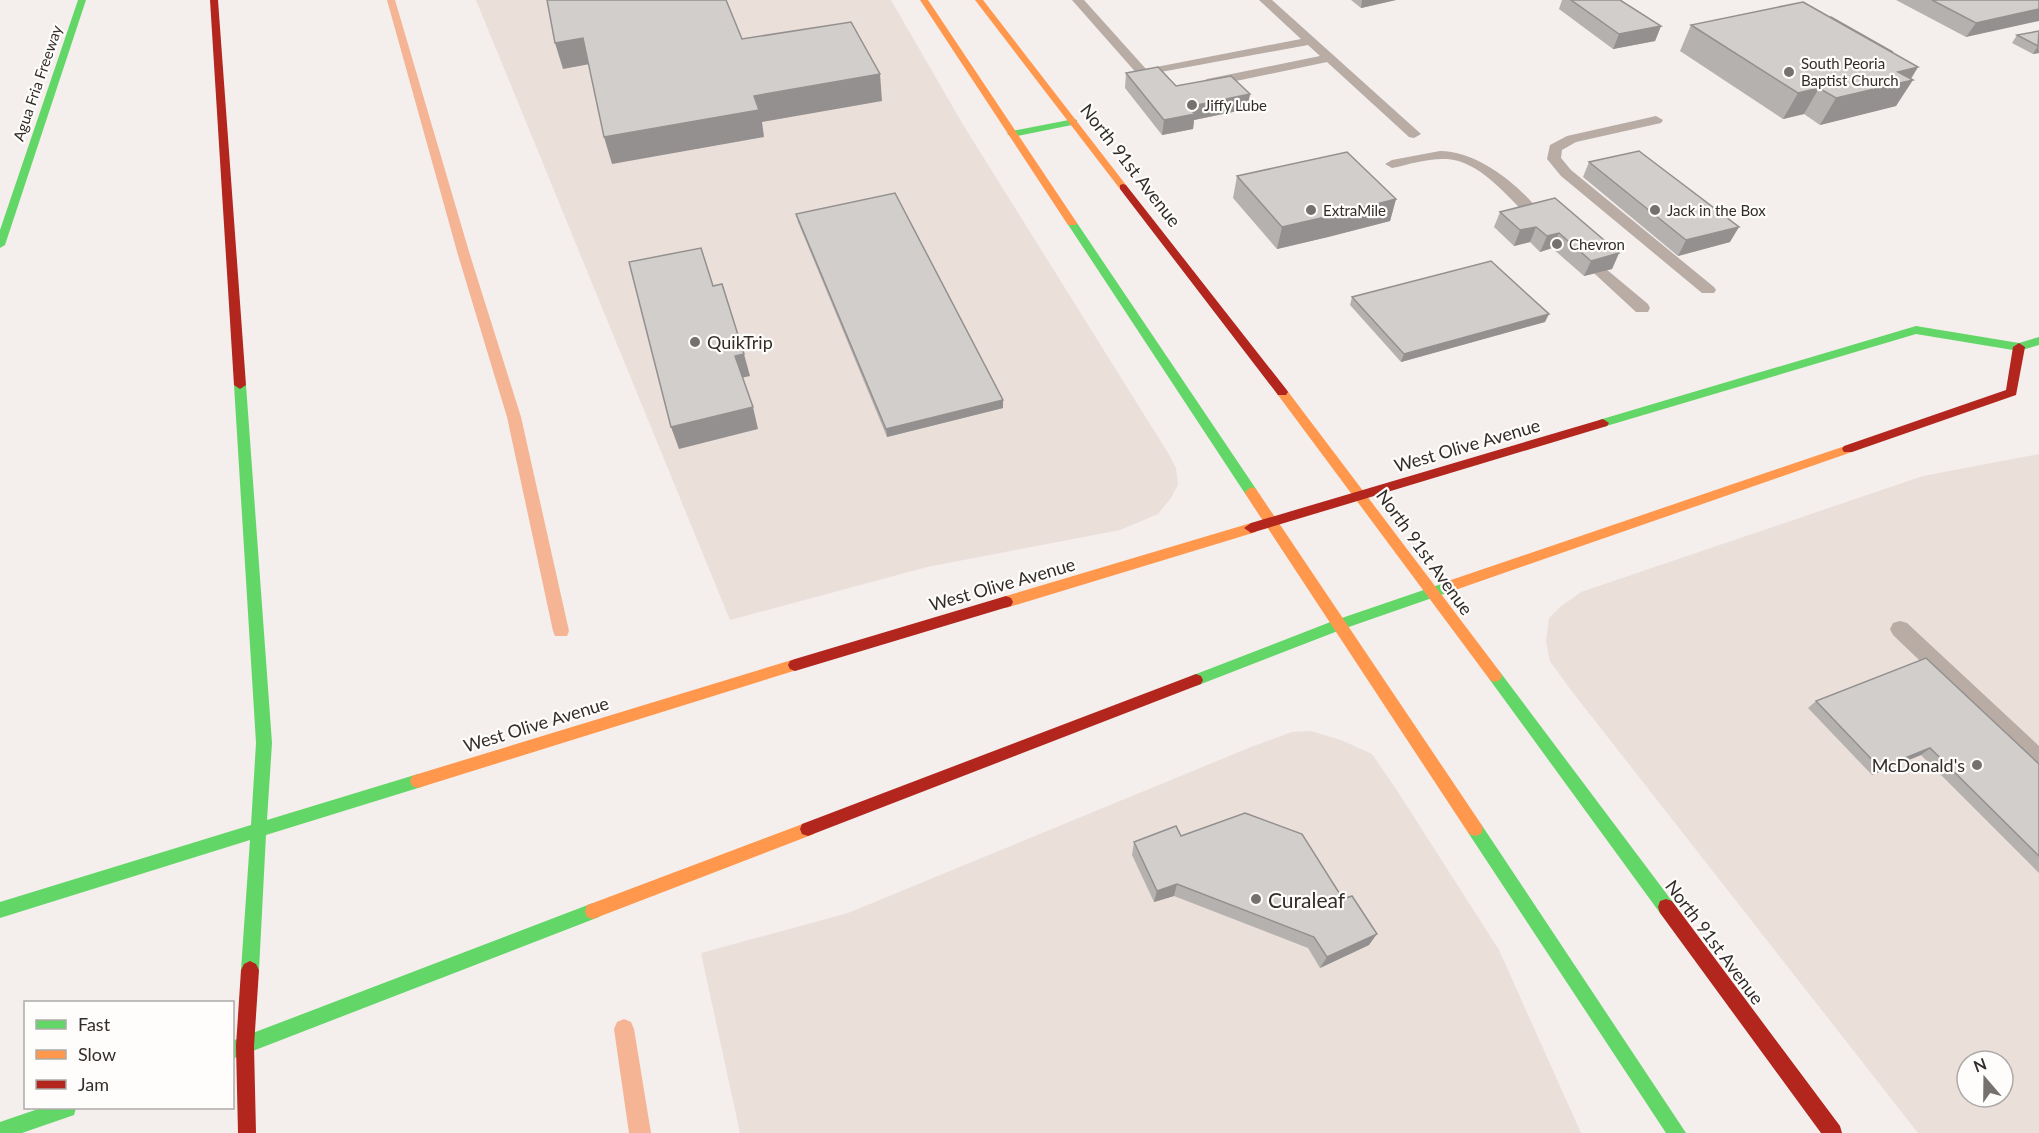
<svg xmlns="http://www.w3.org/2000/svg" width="2039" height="1133" font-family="Lato,sans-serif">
  <rect width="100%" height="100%" fill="#f4eeec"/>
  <path fill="#ebdfda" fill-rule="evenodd" d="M476,0H891L962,123L1168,453L1176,468L1178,485L1171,498L1158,514L1120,530L927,567L730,620Z
    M2039,454V1133H1918L1570,689L1550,661L1546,642L1549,618L1560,607L1581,592L1923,476ZM1967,1061H2003V1097H1967Z
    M1311,731L1341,740L1372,754L1398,792L1499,950L1581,1133H740L701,953L848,913L1251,747L1292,732Z"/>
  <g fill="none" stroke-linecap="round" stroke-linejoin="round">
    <path fill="#f5b494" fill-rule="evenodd" d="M387,0H395L470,255L521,417L569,631L567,636H555L553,631L507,417L458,255Z
      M624,1019L631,1022L634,1029L651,1133H629L614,1029L617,1022Z"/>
    <path fill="#b8aca5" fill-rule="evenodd" d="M1072,0H1084L1146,69L1301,39L1259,0H1272L1421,134L1414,138L1409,137L1327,62L1207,87L1201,83L1207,79L1320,56L1308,45L1139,76Z
      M1656,116L1663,120L1661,123L1576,142L1562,150L1561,158L1571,170L1714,287L1716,290L1714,293H1702L1561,176L1547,159L1550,145L1567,136Z
      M1440,151C1479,151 1522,187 1544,217L1542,220H1532C1509,199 1481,161 1447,159C1428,158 1410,164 1392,168L1385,164L1392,160Z
      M1601,267L1606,269L1648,304L1650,308L1648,312H1636L1596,275L1593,272L1596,269Z
      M1900,621L1907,623L2039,746V770L2031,767L1893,635L1890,629L1893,623Z"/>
    <path fill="#63d668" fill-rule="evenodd" d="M78,0H86L5,245L0,248V230Z
      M1074,119L1077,120V124L1012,137L1007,134L1012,131Z
      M1072,220L1077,223L1256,489L1257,492L1256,495H1246L1067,223Z
      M1916,326L2019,343L2039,337V345L2019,351L1916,334L1603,427L1597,423L1599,420Z
      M240,381L246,385L272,743L267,820L418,774L424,776L426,781L424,786L418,788L266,835L259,970L256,976L250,979L244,976L241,970L250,840L0,918V902L251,825L256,743L234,385Z
      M1453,580L1458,581L1460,585L1458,589L1343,629L1196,686L1191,684L1189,680L1191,676L1333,621Z
      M1495,670L1500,672L1672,901L1674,907L1672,913L1666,915L1660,913L1490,680L1488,676L1490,672Z
      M1475,822L1481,824L1686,1133H1666L1469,834L1467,829L1469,824Z
      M593,903L599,905L601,911L599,917L232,1059V1041Z
      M41,1108H76L74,1115L22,1133H0V1122Z"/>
    <path fill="#ff974d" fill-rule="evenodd" d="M920,0H928L1077,223L1076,225H1068Z
      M975,0H983L1126,185V189H1120Z
      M1282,388L1286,389L1500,672L1502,676L1500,680L1495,682L1490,680L1278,395L1276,392L1278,389Z
      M1848,445L1852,446L1854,449L1852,452L1458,589H1448L1446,585L1448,581Z
      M1251,487L1256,489L1481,824L1483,829L1481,834L1475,836L1469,834L1246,495L1245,492Z
      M1251,523L1256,524L1258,528L1256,532L1006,608L1001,606L999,602L1001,598L1006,596Z
      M795,659L800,661L802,665L800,669L418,788L412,786L410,781L412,776L418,774Z
      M808,822L814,824L816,829L814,834L593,919L587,917L585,911L587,905L593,903Z"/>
    <path fill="#b3261e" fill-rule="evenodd" d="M210,0H218L246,385L240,389L234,385Z
      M1123,184L1126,185L1286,389L1288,392L1286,395H1278L1120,189V185Z
      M2019,343L2025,347L2016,395L1852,452H1844L1842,449L1844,446L2006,390L2013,347Z
      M1603,419L1609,423L1607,426L1251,533L1244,528L1251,523Z
      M1006,596L1011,598L1013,602L1011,606L795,671L790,669L788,665L790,661L795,659Z
      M1196,674L1201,676L1203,680L1201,684L808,836L802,834L800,829L802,824Z
      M1666,899L1672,901L1840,1126L1842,1133H1821L1660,913L1658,907L1660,901Z
      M250,961L256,964L259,970L254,1046L256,1133H238L236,1046L241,970L244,964Z"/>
  </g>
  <path fill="#b5b1af" d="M1351,0H1396L1361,8Z
    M1562,0H1620L1661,26L1655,41L1613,49L1559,9Z
    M1896,0H2039L1966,37Z
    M1691,25L1918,67L1896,106L1820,125L1804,114L1783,119L1680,51Z
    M2039,31V53L2033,54L2012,43L2017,35Z
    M1126,73L1176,86L1250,94L1247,109L1194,120L1193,129L1162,135L1125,88Z
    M1589,162L1730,242L1678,256L1583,177Z
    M1237,176L1396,199L1390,221L1328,237L1277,249L1233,198Z
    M1500,212L1619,253L1612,269L1584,276L1552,248L1540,252L1530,242L1514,246L1494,227Z
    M796,214L1003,400V408L887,437L798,222Z
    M1352,297L1545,322L1401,362L1350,305Z
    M1816,701L2039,764V873L1921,755L1872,775L1808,708Z
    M1181,836L1369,945L1320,968L1308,948L1174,896L1154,902L1132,855L1134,842Z"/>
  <path fill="#93908f" d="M1362,0H1396L1361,8Z
    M2039,9V21L1966,37L1976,23Z
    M1661,26L1655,41L1613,49L1619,34Z
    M583,38L590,64L563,69L555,43Z
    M2038,46L2039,53L2033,54Z
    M1918,67L1909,81L1913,80L1896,106L1820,125L1836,98L1898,72Z
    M880,74L882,101L762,122L764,137L612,164L604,137L754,96Z
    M1819,88L1804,114L1783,119L1798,93Z
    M1250,94L1247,109L1194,120L1193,129L1162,135L1164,120L1188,107Z
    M1396,199L1390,221L1328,237L1277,249L1282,227Z
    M1536,227L1530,242L1514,246L1520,230Z
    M1739,227L1730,242L1678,256L1686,240Z
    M1559,233L1552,248L1540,252L1547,236Z
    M1619,253L1612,269L1584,276L1591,261Z
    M1549,314L1545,322L1401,362L1404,354Z
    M744,354L750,376L741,378L735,356Z
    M1003,400V408L887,437L886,429Z
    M753,407L758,429L679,449L671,427Z
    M1930,748L1921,755L1872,775L1880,768Z
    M1177,884L1174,896L1154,902L1157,891Z
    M1377,934L1369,945L1320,968L1327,957Z"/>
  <path fill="#d2cecc" stroke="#93908f" stroke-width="1.5" d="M547,0H726L742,39L851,22L880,74L754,96L759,110L604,137L583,38L555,43Z
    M1571,0H1620L1661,26L1619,34Z
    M1932,0H2039V9L1976,23Z
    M1803,2L1918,67L1898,72L1913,80L1836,98L1819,88L1798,93L1691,25Z
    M1830,17H1831L1891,51H1890Z
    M2039,31L2038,46L2017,35Z
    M1158,67L1176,86L1231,76L1250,94L1188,107L1195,114L1164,120L1126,73Z
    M1639,151L1739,227L1686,240L1589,162Z
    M1347,152L1396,199L1334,215L1282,227L1237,176Z
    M895,193L1003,400L886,429L796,214Z
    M1555,198L1619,253L1591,261L1559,233L1547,236L1536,227L1520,230L1500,212Z
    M701,248L713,286L722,284L744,354L735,356L753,407L671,427L629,262Z
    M1491,261L1549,314L1404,354L1352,297Z
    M1926,658L2039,764V856L1930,748L1880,768L1816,701Z
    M1245,813L1302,834L1343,899L1352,896L1377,934L1327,957L1314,937L1177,884L1157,891L1134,842L1176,826L1181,836Z"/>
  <g fill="#75716f" stroke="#fffdfb" stroke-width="2">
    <circle cx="1789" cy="72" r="6"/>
    <circle cx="1192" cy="105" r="6"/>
    <circle cx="1311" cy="210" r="6"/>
    <circle cx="1655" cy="210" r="6"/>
    <circle cx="1557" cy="244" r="6"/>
    <circle cx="695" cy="342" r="6"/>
    <circle cx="1977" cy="765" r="6"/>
    <circle cx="1256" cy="899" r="6"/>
  </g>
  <g text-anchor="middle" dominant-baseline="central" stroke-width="4.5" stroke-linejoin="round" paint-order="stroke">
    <g font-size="15" fill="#312d2b" stroke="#fffdfb" text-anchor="start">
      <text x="1801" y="63">South Peoria<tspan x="1801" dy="17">Baptist Church</tspan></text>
      <text x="1204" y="105">Jiffy Lube</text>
      <text x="1323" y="210">ExtraMile</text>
      <text x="1667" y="210">Jack in the Box</text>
      <text x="1569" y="244">Chevron</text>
    </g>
    <g font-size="15" fill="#312d2b" stroke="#fffdfb">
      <text transform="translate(37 83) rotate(-71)">Agua Fria Freeway</text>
    </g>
    <g font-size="18" fill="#312d2b" stroke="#fffdfb">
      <text transform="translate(1131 165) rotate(52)">North 91st Avenue</text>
      <text transform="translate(1467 445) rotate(-16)">West Olive Avenue</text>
      <text transform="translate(1425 552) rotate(54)">North 91st Avenue</text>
      <text transform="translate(1002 584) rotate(-16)">West Olive Avenue</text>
      <text transform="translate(536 724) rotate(-17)">West Olive Avenue</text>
      <text transform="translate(1715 942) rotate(53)">North 91st Avenue</text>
    </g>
    <g font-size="18" fill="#312d2b" stroke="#fffdfb" text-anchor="start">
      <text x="707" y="342">QuikTrip</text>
      <text x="1965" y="765" text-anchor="end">McDonald's</text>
    </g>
    <g font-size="21" fill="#312d2b" stroke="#fffdfb" text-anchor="start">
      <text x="1268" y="899">Curaleaf</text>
    </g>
  </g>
  <rect x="24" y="1001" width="210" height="108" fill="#fffdfb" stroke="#adaaa8" stroke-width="1.5"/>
  <rect x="36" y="1020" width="30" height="9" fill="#63d668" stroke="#adaaa8" stroke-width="1.5"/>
  <text x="78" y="1031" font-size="18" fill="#312d2b">Fast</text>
  <rect x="36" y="1050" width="30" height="9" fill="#ff974d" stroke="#adaaa8" stroke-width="1.5"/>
  <text x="78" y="1061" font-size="18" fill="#312d2b">Slow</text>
  <rect x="36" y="1080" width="30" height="9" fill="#b3261e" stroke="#adaaa8" stroke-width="1.5"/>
  <text x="78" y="1091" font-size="18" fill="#312d2b">Jam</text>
  <g transform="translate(1985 1079) rotate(340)"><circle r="28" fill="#fffdfb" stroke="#adaaa8" stroke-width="1.5"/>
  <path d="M0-4.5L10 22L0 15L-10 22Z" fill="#75716f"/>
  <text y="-9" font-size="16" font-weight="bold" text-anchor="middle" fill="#312d2b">N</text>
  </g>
</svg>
